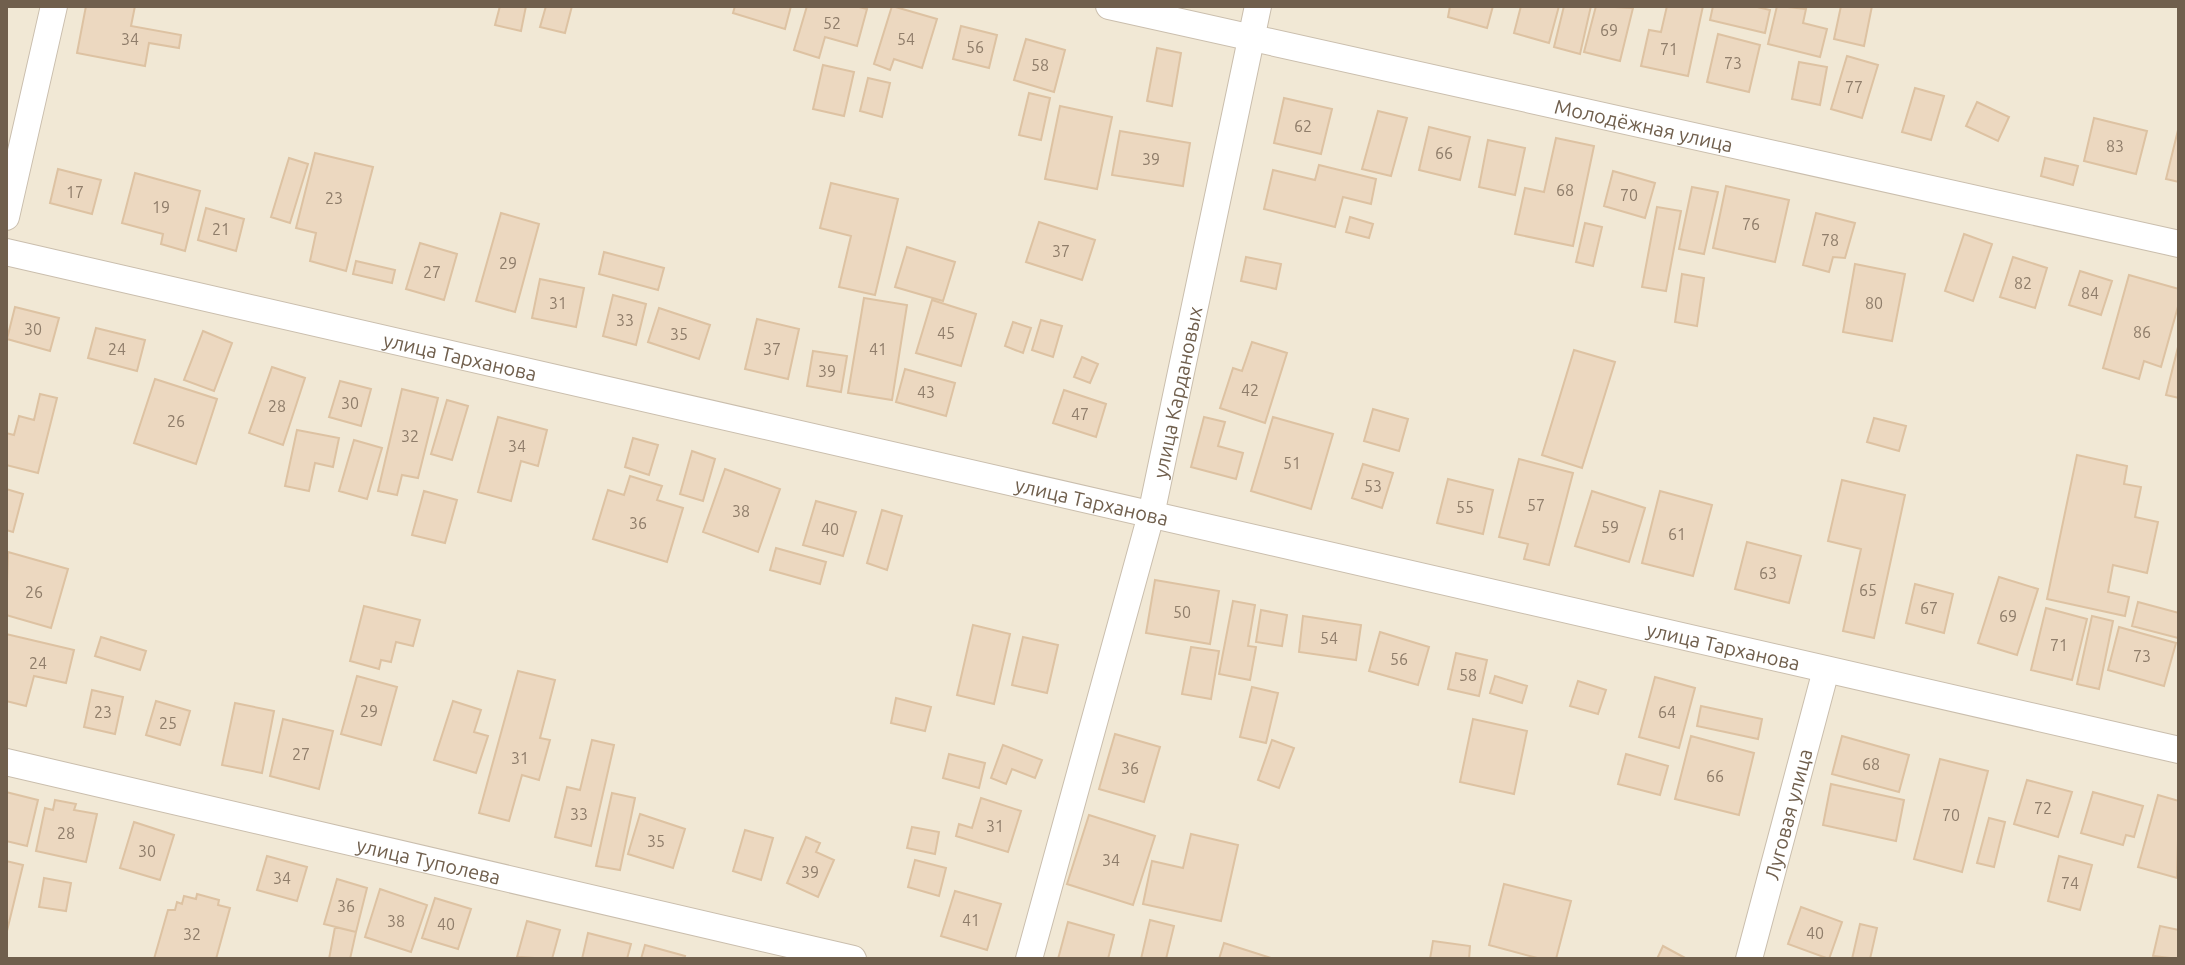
<svg xmlns="http://www.w3.org/2000/svg" width="2185" height="965" font-family="Ubuntu,sans-serif">
  <rect width="100%" height="100%" fill="#faf5e6"/>
  <path fill="#f1e8d5" d="M6,6H2179V959H6Z"/>
  <path fill="#ecd8c0" stroke="#ddc2a2" stroke-width="2" d="M86,6H135L131,26L181,35L179,48L149,43L145,66L77,53Z
    M500,6H526L521,31L495,25Z
    M546,6H572L565,33L540,27Z
    M735,6H791L785,29L733,13Z
    M807,6H855L867,9L857,46L825,37L819,58L794,50Z
    M892,6L937,19L922,68L894,59L890,70L874,64Z
    M1450,6H1493L1487,28L1448,17Z
    M1521,6H1559L1549,43L1514,33Z
    M1564,6H1591L1580,54L1554,47Z
    M1596,6L1633,8L1620,61L1584,52Z
    M1667,6H1703L1688,76L1641,66L1649,30L1661,32Z
    M1713,6H1753L1770,10L1765,33L1710,20Z
    M1777,6L1806,9L1803,23L1827,29L1820,57L1768,44Z
    M1841,6H1872L1864,46L1834,39Z
    M961,26L997,35L989,68L953,59Z
    M1718,34L1760,45L1749,92L1707,82Z
    M1026,39L1065,50L1054,92L1014,80Z
    M1157,48L1181,53L1172,106L1147,101Z
    M1847,56L1878,65L1862,118L1831,109Z
    M1799,62L1827,67L1820,105L1792,99Z
    M823,65L854,72L844,116L813,109Z
    M868,78L890,83L882,117L860,111Z
    M1915,88L1944,96L1931,140L1902,132Z
    M1029,93L1050,98L1041,140L1019,135Z
    M1284,98L1332,109L1321,154L1274,143Z
    M1977,102L2009,117L1998,141L1966,126Z
    M1060,106L1112,117L1097,189L1045,179Z
    M1378,111L1407,118L1391,176L1362,169Z
    M2094,118L2147,131L2136,174L2084,161Z
    M2179,126V182L2166,179Z
    M1429,127L1470,137L1460,180L1419,170Z
    M1120,131L1190,143L1183,186L1112,175Z
    M1556,138L1594,146L1573,246L1515,234L1525,188L1544,192Z
    M1488,140L1525,148L1515,195L1479,187Z
    M315,153L373,167L346,271L310,261L316,233L296,228Z
    M289,158L308,164L290,223L271,217Z
    M2045,158L2078,166L2073,185L2041,176Z
    M1319,165L1376,179L1371,204L1343,197L1335,227L1264,209L1273,170L1315,180Z
    M58,169L101,180L92,214L50,203Z
    M1613,171L1655,183L1645,218L1604,206Z
    M135,173L200,191L185,251L161,244L163,234L122,223Z
    M831,183L898,199L875,295L839,287L851,236L820,228Z
    M1726,186L1789,200L1775,262L1713,248Z
    M1692,187L1718,192L1704,254L1679,249Z
    M1657,207L1681,211L1666,291L1642,287Z
    M206,208L244,219L236,251L198,240Z
    M501,213L539,224L515,312L476,301Z
    M1816,213L1855,223L1845,258L1833,257L1829,272L1803,265Z
    M1350,217L1373,224L1369,238L1346,232Z
    M1039,222L1095,240L1082,280L1026,262Z
    M1585,223L1602,227L1593,266L1576,262Z
    M1964,234L1992,244L1973,301L1945,291Z
    M420,243L457,254L444,300L406,289Z
    M907,247L955,262L943,301L895,287Z
    M604,252L664,268L658,290L599,274Z
    M1246,257L1281,264L1276,289L1241,281Z
    M2013,257L2047,268L2035,308L2000,297Z
    M356,261L395,270L392,283L353,274Z
    M1855,264L1905,274L1892,341L1843,332Z
    M2080,271L2112,281L2101,315L2069,305Z
    M1682,274L1704,278L1697,326L1675,322Z
    M2129,275L2179,289V303L2161,367L2144,361L2139,379L2103,368Z
    M540,279L584,288L576,327L532,318Z
    M613,295L646,304L636,345L603,336Z
    M864,298L907,305L892,400L848,393Z
    M932,300L976,314L961,366L916,353Z
    M15,307L59,318L50,351L7,339Z
    M659,308L710,325L699,359L648,342Z
    M757,319L799,329L788,379L745,369Z
    M1041,320L1062,326L1053,357L1032,350Z
    M1013,322L1031,328L1023,353L1005,346Z
    M96,328L145,340L137,371L88,358Z
    M203,331L232,343L214,391L184,380Z
    M1252,342L1287,353L1265,423L1220,408L1233,368L1242,371Z
    M2179,343V398L2166,395Z
    M1574,350L1615,362L1582,468L1542,455Z
    M813,351L847,356L841,392L807,386Z
    M1082,357L1098,364L1090,383L1074,377Z
    M272,367L305,378L283,445L249,433Z
    M905,369L955,383L946,416L896,402Z
    M155,379L217,399L196,464L134,443Z
    M340,381L371,389L361,426L329,417Z
    M402,389L438,398L418,478L402,475L397,495L378,491Z
    M1064,390L1106,404L1096,437L1053,423Z
    M40,394L57,398L38,473L6,465V433L14,435L19,416L34,420Z
    M447,400L468,406L452,460L431,454Z
    M1373,409L1408,419L1399,451L1364,441Z
    M498,417L547,430L538,466L521,461L511,501L478,492Z
    M1204,417L1225,422L1218,446L1243,453L1236,479L1191,467Z
    M1273,417L1333,434L1311,509L1251,491Z
    M1874,418L1906,426L1899,451L1867,442Z
    M297,430L339,438L333,467L315,463L309,491L285,486Z
    M633,438L658,445L649,475L625,467Z
    M354,440L382,448L367,499L339,491Z
    M692,451L715,459L703,501L680,494Z
    M2077,455L2127,466L2124,484L2141,487L2135,517L2158,522L2147,573L2113,565L2108,592L2129,597L2125,616L2047,599Z
    M1519,459L1573,473L1549,565L1524,559L1528,544L1499,537Z
    M1363,464L1393,473L1382,508L1352,498Z
    M725,469L780,489L758,552L703,532Z
    M630,476L662,486L657,500L683,508L667,562L593,539L608,490L624,495Z
    M1448,479L1493,490L1483,534L1437,523Z
    M1842,480L1905,495L1874,638L1843,631L1861,549L1828,541Z
    M6,489L23,494L13,532L6,530Z
    M424,491L457,500L445,543L412,535Z
    M1592,491L1645,508L1629,562L1575,546Z
    M1660,491L1712,505L1693,576L1642,563Z
    M816,501L856,512L843,556L803,545Z
    M882,510L902,516L887,570L867,563Z
    M1747,542L1801,556L1789,603L1735,589Z
    M776,548L826,562L820,584L770,570Z
    M8,552L68,569L51,628L6,615Z
    M1999,577L2038,589L2017,655L1978,643Z
    M1155,580L1219,591L1210,644L1146,633Z
    M1915,584L1953,594L1944,633L1906,623Z
    M1233,601L1255,605L1248,646L1256,647L1250,680L1219,674Z
    M2138,602L2179,613L2178,638L2132,626Z
    M364,606L420,620L413,646L396,642L391,662L381,660L379,669L350,661Z
    M2046,608L2087,619L2072,680L2031,670Z
    M1261,610L1287,615L1282,646L1256,642Z
    M1303,616L1361,625L1356,660L1299,652Z
    M2092,616L2113,621L2099,689L2077,684Z
    M973,625L1010,634L994,704L957,695Z
    M2119,627L2176,643L2164,686L2108,670Z
    M1380,632L1429,647L1418,685L1369,671Z
    M6,634L74,650L66,683L34,676L26,706L6,701Z
    M101,637L146,651L140,670L95,656Z
    M1023,637L1058,645L1047,693L1012,685Z
    M1191,647L1219,651L1211,699L1182,694Z
    M1456,653L1487,660L1479,696L1448,689Z
    M518,671L555,680L540,738L550,740L539,780L522,775L509,821L479,813Z
    M357,676L397,687L381,745L341,734Z
    M1495,676L1527,686L1522,703L1490,693Z
    M1655,677L1695,688L1679,748L1639,737Z
    M1578,681L1606,690L1598,714L1570,706Z
    M1252,687L1278,693L1266,743L1240,737Z
    M92,690L123,697L115,734L84,727Z
    M896,698L931,707L925,731L891,723Z
    M156,701L190,711L180,745L146,735Z
    M453,701L481,710L474,732L488,736L476,773L434,760Z
    M235,703L274,711L262,773L222,765Z
    M1701,706L1762,719L1758,739L1697,726Z
    M283,719L333,731L319,789L270,776Z
    M1473,719L1527,731L1514,794L1460,782Z
    M1115,734L1160,747L1144,802L1099,789Z
    M1691,736L1754,753L1739,815L1675,799Z
    M1842,736L1909,755L1899,792L1832,774Z
    M592,740L614,745L591,846L555,837L567,787L580,790Z
    M1272,740L1294,748L1279,788L1258,780Z
    M1003,745L1042,760L1035,778L1012,769L1006,784L991,778Z
    M949,754L985,763L979,788L943,778Z
    M1626,754L1668,766L1660,795L1618,784Z
    M1940,759L1988,771L1962,872L1914,859Z
    M2027,780L2072,792L2058,837L2014,824Z
    M1831,784L1904,800L1896,841L1823,825Z
    M6,792L38,800L27,846L6,841Z
    M2093,792L2143,806L2134,837L2126,835L2123,845L2081,833Z
    M612,793L635,798L620,870L596,866Z
    M2158,795L2179,801L2177,878L2138,867Z
    M981,798L1021,811L1008,852L956,836L959,824L972,828Z
    M55,800L76,804L74,810L97,814L86,862L36,851L45,808L53,810Z
    M640,814L685,829L673,868L628,854Z
    M1089,815L1155,836L1133,905L1067,884Z
    M1989,818L2005,822L1994,867L1977,863Z
    M134,822L174,835L160,880L120,868Z
    M912,827L939,832L935,854L907,848Z
    M745,830L773,838L761,880L733,871Z
    M1191,834L1238,845L1221,921L1143,904L1152,861L1183,868Z
    M806,837L820,843L816,852L834,860L818,897L787,883Z
    M267,856L307,867L297,901L257,890Z
    M2059,856L2092,865L2080,910L2048,901Z
    M915,860L946,868L939,896L908,887Z
    M6,861L23,865L7,931H6Z
    M44,878L71,883L66,911L39,907Z
    M337,879L367,888L356,932L324,924Z
    M1504,884L1571,901L1556,959H1541L1489,945Z
    M380,889L427,905L411,952L365,937Z
    M955,891L1001,904L987,950L941,936Z
    M197,894L219,900L218,905L230,908L216,959H154L168,910H175L177,902L182,904L184,896L196,899Z
    M435,898L471,909L458,949L422,938Z
    M1801,907L1842,922L1829,959L1788,944Z
    M1150,920L1174,926L1166,959H1141Z
    M527,921L560,930L552,959L517,957Z
    M1068,922L1114,935L1108,959H1058Z
    M1860,924L1877,928L1870,959H1852Z
    M2160,926L2179,930V959L2153,956Z
    M335,927L356,932L350,959H329Z
    M588,933L631,944L627,959H582Z
    M1433,941L1470,946L1469,959H1430Z
    M1224,943L1271,958V959H1219Z
    M645,945L685,956L684,959H641Z
    M1663,946L1687,959H1657Z"/>
  <g fill="none" stroke-linecap="round" stroke-linejoin="round">
    <defs>
      <g id="street">
        <path id="s1" d="M1109,6L2179,244"/>
        <path d="M6,217L54,6"/>
        <path id="s2" d="M6,252L2179,750"/>
        <path id="s3" d="M6,762L853,959"/>
        <path id="s4" d="M1029,959L1151,515L1258,6"/>
        <path id="s5" d="M1749,959L1826,670"/>
      </g>
    </defs>
    <use href="#street" stroke="#cabead" stroke-width="28"/>
    <use href="#street" stroke="#fff" stroke-width="26"/>
  </g>
  <g text-anchor="middle" dominant-baseline="central" stroke-width="7" stroke-linejoin="round" paint-order="stroke">
    <g font-size="16" fill="#8f7d6a">
      <text x="832" y="23">52</text>
      <text x="1609" y="30">69</text>
      <text x="130" y="39">34</text>
      <text x="906" y="39">54</text>
      <text x="975" y="47">56</text>
      <text x="1669" y="49">71</text>
      <text x="1733" y="63">73</text>
      <text x="1040" y="65">58</text>
      <text x="1854" y="87">77</text>
      <text x="1303" y="126">62</text>
      <text x="2115" y="146">83</text>
      <text x="1444" y="153">66</text>
      <text x="1151" y="159">39</text>
      <text x="1565" y="190">68</text>
      <text x="75" y="192">17</text>
      <text x="1629" y="195">70</text>
      <text x="334" y="198">23</text>
      <text x="161" y="207">19</text>
      <text x="1751" y="224">76</text>
      <text x="221" y="229">21</text>
      <text x="1830" y="240">78</text>
      <text x="1061" y="251">37</text>
      <text x="508" y="263">29</text>
      <text x="432" y="272">27</text>
      <text x="2023" y="283">82</text>
      <text x="2090" y="293">84</text>
      <text x="558" y="303">31</text>
      <text x="1874" y="303">80</text>
      <text x="625" y="320">33</text>
      <text x="33" y="329">30</text>
      <text x="2142" y="332">86</text>
      <text x="946" y="333">45</text>
      <text x="679" y="334">35</text>
      <text x="117" y="349">24</text>
      <text x="772" y="349">37</text>
      <text x="878" y="349">41</text>
      <text x="827" y="371">39</text>
      <text x="1250" y="390">42</text>
      <text x="926" y="392">43</text>
      <text x="350" y="403">30</text>
      <text x="277" y="406">28</text>
      <text x="1080" y="414">47</text>
      <text x="176" y="421">26</text>
      <text x="410" y="436">32</text>
      <text x="517" y="446">34</text>
      <text x="1292" y="463">51</text>
      <text x="1373" y="486">53</text>
      <text x="1536" y="505">57</text>
      <text x="1465" y="507">55</text>
      <text x="741" y="511">38</text>
      <text x="638" y="523">36</text>
      <text x="1610" y="527">59</text>
      <text x="830" y="529">40</text>
      <text x="1677" y="534">61</text>
      <text x="1768" y="573">63</text>
      <text x="1868" y="590">65</text>
      <text x="34" y="592">26</text>
      <text x="1929" y="608">67</text>
      <text x="1182" y="612">50</text>
      <text x="2008" y="616">69</text>
      <text x="1329" y="638">54</text>
      <text x="2059" y="645">71</text>
      <text x="2142" y="656">73</text>
      <text x="1399" y="659">56</text>
      <text x="38" y="663">24</text>
      <text x="1468" y="675">58</text>
      <text x="369" y="711">29</text>
      <text x="103" y="712">23</text>
      <text x="1667" y="712">64</text>
      <text x="168" y="723">25</text>
      <text x="301" y="754">27</text>
      <text x="520" y="758">31</text>
      <text x="1871" y="764">68</text>
      <text x="1130" y="768">36</text>
      <text x="1715" y="776">66</text>
      <text x="2043" y="808">72</text>
      <text x="579" y="814">33</text>
      <text x="1951" y="815">70</text>
      <text x="995" y="826">31</text>
      <text x="66" y="833">28</text>
      <text x="656" y="841">35</text>
      <text x="147" y="851">30</text>
      <text x="1111" y="860">34</text>
      <text x="810" y="872">39</text>
      <text x="282" y="878">34</text>
      <text x="2070" y="883">74</text>
      <text x="346" y="906">36</text>
      <text x="971" y="920">41</text>
      <text x="396" y="921">38</text>
      <text x="446" y="924">40</text>
      <text x="1815" y="933">40</text>
      <text x="192" y="934">32</text>
    </g>
    <g font-size="20" fill="#705f4d" stroke="#fdf9ec">
      <text stroke="none"><textPath href="#s1" startOffset="548">Молодёжная улица</textPath></text>
      <text stroke="none"><textPath href="#s2" startOffset="466">улица Тарханова</textPath></text>
      <text stroke="none"><textPath href="#s4" startOffset="586">улица Кардановых</textPath></text>
      <text stroke="none"><textPath href="#s2" startOffset="1114">улица Тарханова</textPath></text>
      <text stroke="none"><textPath href="#s2" startOffset="1762">улица Тарханова</textPath></text>
      <text stroke="none"><textPath href="#s5" startOffset="150">Луговая улица</textPath></text>
      <text stroke="none"><textPath href="#s3" startOffset="434">улица Туполева</textPath></text>
    </g>
  </g>
  <rect width="2185" height="965" fill="none" stroke="#705f4d" stroke-width="16"/>
</svg>
